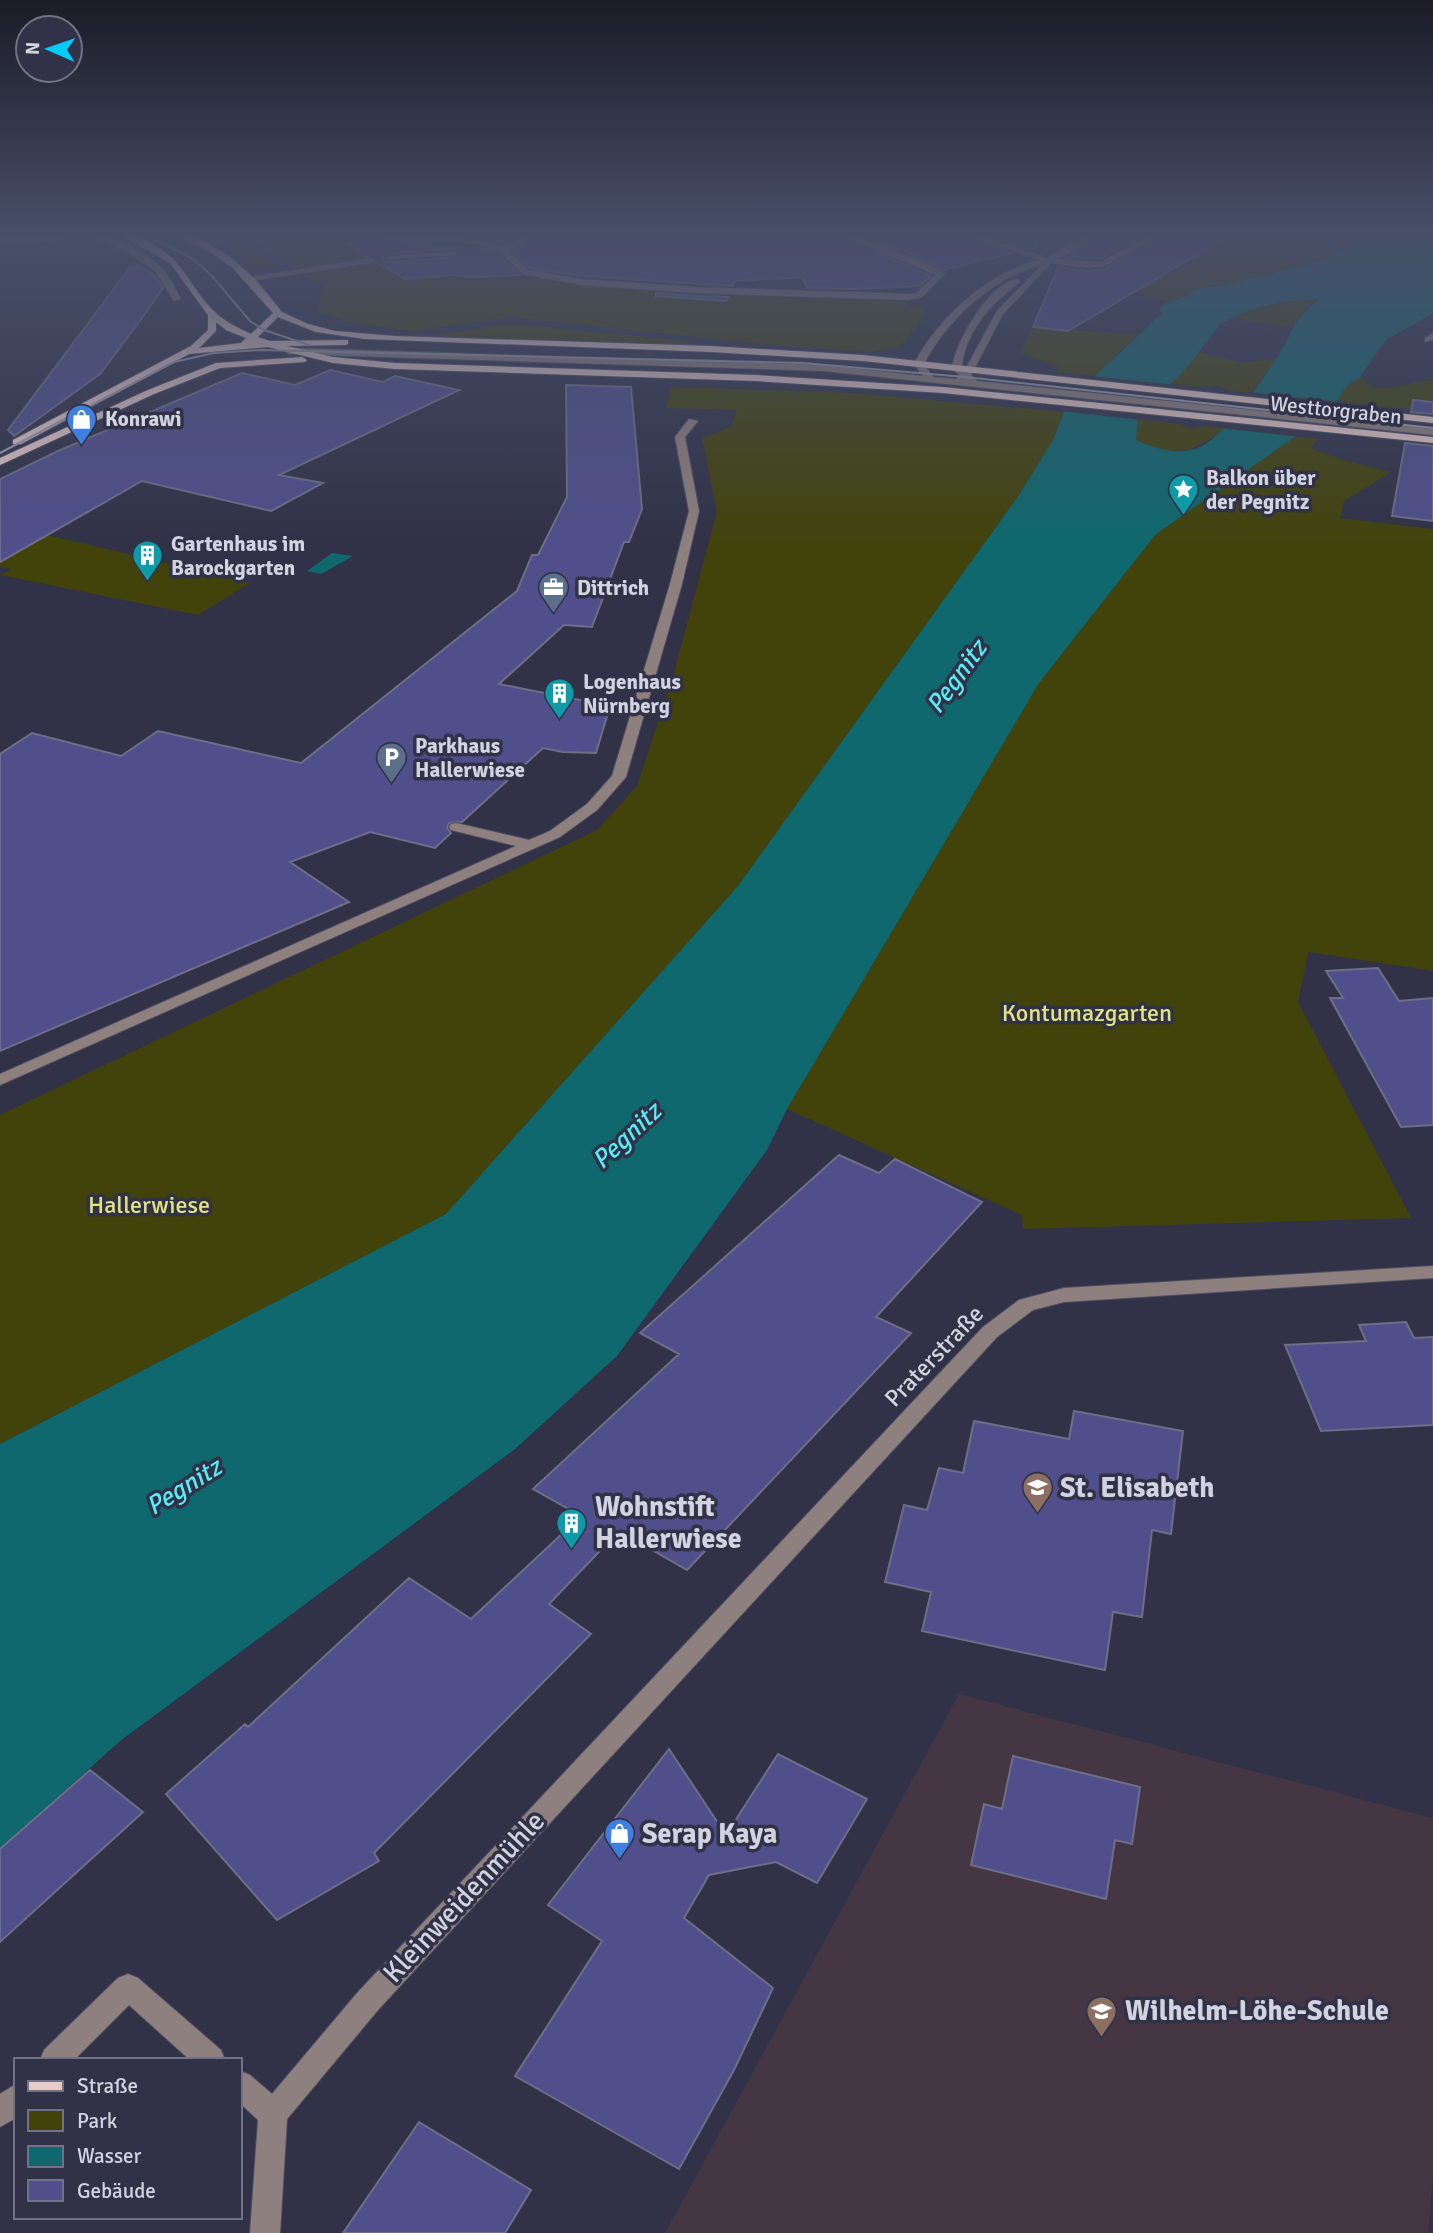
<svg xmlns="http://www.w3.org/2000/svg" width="1433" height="2233" font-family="Signika,sans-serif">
  <rect width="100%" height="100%" fill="#313247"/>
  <path fill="#453643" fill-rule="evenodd" d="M959,1694L1433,1818V2176L1428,2233H665ZM984,1805L1132,1844L1115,1840L1106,1899L971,1865Z"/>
  <path fill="#42430b" d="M192,232H226L284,269H253L234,253Z
    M241,232H365L374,238L346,244L405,279L412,280C502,268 594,287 685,293L682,298L726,300L728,295L908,301V306H924V313L920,317L923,318L903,343L895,348L870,352L772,345L511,317L411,331L345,321L318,311L324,284L305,276Z
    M1240,232H1379H1365L1357,237L1367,239L1325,260L1223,286L1215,285L1168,302L1133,290L1134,268L1174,274Z
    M1321,299L1309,306L1291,327L1231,318C1260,304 1289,301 1321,299Z
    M502,325H521L688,341L686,344L428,336Z
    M1033,327L1137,335L1095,376L1056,372L1059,367L1020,353Z
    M1199,352L1243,363L1277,358L1251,393L1226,390L1217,385L1203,387L1171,384Z
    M1360,377C1381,402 1409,378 1433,381V412L1337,401L1346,387Z
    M672,387L851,393L1064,412L1053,440L1019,495L738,886L446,1214L0,1444V1115L597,830L637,786L673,677L717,511L702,438L731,427L737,410L666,408Z
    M1138,419L1179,424L1192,429L1204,426L1225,428C1191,454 1175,458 1136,440Z
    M1296,436L1319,439L1312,446L1313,449L1347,461L1391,472L1344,501L1340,518L1433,529V971L1308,952L1298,1002L1411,1218L1023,1229L1022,1215L787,1109L1039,683L1156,534Z
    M47,535L250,583L198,615L0,575L11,569L0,566V557Z"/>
  <path fill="#0f686d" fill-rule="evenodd" d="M1379,232H1433V313L1386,340L1360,377L1346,387L1337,401L1296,436L1156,534L1039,683L787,1109L767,1150L617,1356L515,1449L120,1741L0,1849V1444L446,1214L738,886L1019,495L1053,440L1064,412L1095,376L1162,313L1159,308L1168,302L1191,295L1189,293L1199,288L1223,286L1325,260ZM1319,299C1291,321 1294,332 1276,359C1262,381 1221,440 1198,448C1177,456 1154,448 1136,440L1138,419L1189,365L1220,324L1249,310L1279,302Z
    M332,553L353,556L321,574L307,571Z"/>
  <path fill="#313247" d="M1091,376L1175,385L1142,420L1060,411Z
    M1247,392L1341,402L1301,437L1219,428Z"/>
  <path fill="#504f8b" stroke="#6d6e87" stroke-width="2" fill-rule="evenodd" d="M408,232H522L508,242L501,243Z
    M539,232H830L931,276L920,286L853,289L808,288L802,277L735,281L732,286L582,276L529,268L513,252Z
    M852,232H957L1012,253L943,270L916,256Z
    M980,232H1036L1038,247L1030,249Z
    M1099,232H1149L1099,259L1068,257L1085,247Z
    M1168,232H1236L1068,331L1033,327L1058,267L1088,271L1105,269Z
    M377,236L401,244L479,248L498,254L520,275L475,277L453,275L405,279L378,263L375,256H367L346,243ZM454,248L459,257L389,262L382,258L385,254Z
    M134,262L155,276L163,288L140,321L100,374L14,436L8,430Z
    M656,293L695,296L728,297L726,301L656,296Z
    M330,370L383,382L395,376L459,390L279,475L323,483L271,511L142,481L0,562V479L58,451L242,373L295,385Z
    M566,385L631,387L642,509L629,542H624L592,627L564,625L499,684L610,706L596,753L563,752L543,748L462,822L449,823L447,828L451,833L435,848L370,832L290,862L349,902L0,1051V754L32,733L121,756L158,731L301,763L517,591L532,555H538L567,497Z
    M1413,400L1433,402V414L1411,412Z
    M1405,443L1433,446V521L1392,516Z
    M1378,968L1399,1001L1433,998V1125L1401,1127L1330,998H1343L1326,971Z
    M839,1155L879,1173L895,1159L982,1202L876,1317L911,1333L687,1570L619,1531L549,1604L591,1634L374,1853L379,1861L277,1920L166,1794L245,1724L248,1727L409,1578L471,1619L581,1516L533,1489L679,1354L640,1333Z
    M1406,1322L1414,1338L1433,1337V1425L1321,1431L1285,1345L1366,1341L1359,1325Z
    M1074,1411L1183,1431L1171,1534L1152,1530L1142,1617L1113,1612L1105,1670L922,1631L931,1592L885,1582L904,1505L927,1510L939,1468L963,1473L974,1421L1069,1439Z
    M669,1749L726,1835L778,1754L867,1799L817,1883L776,1862L709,1875L684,1918L773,1988L734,2070L679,2169L515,2076L602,1941L548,1905Z
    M1013,1756L1140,1787L1132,1844L1115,1840L1106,1899L971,1865L984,1804L1002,1809Z
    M90,1770L143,1812L0,1942V1849Z
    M419,2122L531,2190L505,2233H343Z"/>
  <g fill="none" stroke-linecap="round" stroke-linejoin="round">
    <path stroke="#494a5e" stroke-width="9" stroke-dasharray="9 4.5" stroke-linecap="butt" d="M454,253L471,251
      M373,260L389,257"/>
    <defs>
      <path id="minor" d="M78,232C107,232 138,247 160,266C169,274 175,289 181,299L174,301L155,271L124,250L89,235L43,242L0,243V239L43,238Z
        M375,232L468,240L501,246L509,245L527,232H536L514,249L507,250L528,270L582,279L695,287L908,294L916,293L936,275L832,232H844L915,258L945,274L922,297L908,300L695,293L582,285L522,274L499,251H491C464,231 402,254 375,232Z
        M959,232H971L1048,258L1087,232H1096L1083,245L1059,259L1100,262L1155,232H1165L1105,266L1088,268L1051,263L1003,314L971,375L977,381L1433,429V435L823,371L289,354L284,351L289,348L823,365L923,376L914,364C938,318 988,272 1039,260ZM1042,265L997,311L965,370L962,368C964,333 992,302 1019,283V279C991,279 954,344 952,369L960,375L956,379L933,377L924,364C946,321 994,276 1042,265Z
        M454,251L457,255L389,259L385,257Z
        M373,258L376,262L249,281L245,278Z
        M1433,333V340L1425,342V338Z
        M689,419L698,421L685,437L699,511L682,584L626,777L597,810L560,837L0,1085V1074L516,846L451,830L449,827L451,824L456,823L529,840L550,831L587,804L612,776L670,584L689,511L675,437Z
        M1433,1266V1278L1064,1302L1033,1310L997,1337L378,2010L287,2119L280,2233H250L258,2120L240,2103V2071L250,2075L272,2094L358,1992L983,1327L1019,1300L1064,1288Z
        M128,1974L138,1978L221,2050L225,2060H190L129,2005L74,2060H40L44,2050L118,1978Z
        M16,2084V2118L0,2127V2094Z"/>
      <path id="major" d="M115,232C127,232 135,236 146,241C183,258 185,280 210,307C221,320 236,327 251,334L273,313L232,267L204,248L172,232L190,234L229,256L255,279L282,312L308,324L335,331L394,336L711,346L863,355L1433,417V423L863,361L711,352L365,339L316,332L278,317L258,337L270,341L348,340V344L345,345L287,346L333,357L395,363L756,375L943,387L1433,437V443L943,393L756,381L395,369L333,363L268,347L189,354L21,444H13V440L191,346L208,330V315L170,263ZM216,322L226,330L246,338L241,343L199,348L216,331Z
        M302,357L307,360L305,362L220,368L154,394L0,465V458L148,390L216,363Z"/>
    </defs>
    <use href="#minor" stroke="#4e4f63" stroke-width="2"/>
    <use href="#major" stroke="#4e4f63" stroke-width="2"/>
    <use href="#minor" fill="#8e807e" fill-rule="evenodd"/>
    <use href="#major" fill="#e8cbc8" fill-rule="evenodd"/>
    <path stroke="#9fa0b0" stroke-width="2" d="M141,232L193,259L212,276L250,321L264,330L309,345
      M0,453L174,362L214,353L260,350L803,363L965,377L1433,428"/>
  </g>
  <linearGradient id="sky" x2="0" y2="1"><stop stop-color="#1b1c27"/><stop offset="0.43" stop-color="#484f69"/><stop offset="1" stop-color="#484f69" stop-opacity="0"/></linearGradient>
  <rect width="1433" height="545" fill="url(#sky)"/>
  <defs>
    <symbol id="shop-pin" viewBox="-11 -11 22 30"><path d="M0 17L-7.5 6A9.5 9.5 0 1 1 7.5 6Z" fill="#3f7fe0" stroke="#313247"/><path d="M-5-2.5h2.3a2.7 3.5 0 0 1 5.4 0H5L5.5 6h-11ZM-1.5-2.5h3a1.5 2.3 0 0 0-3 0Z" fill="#fff"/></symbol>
    <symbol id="sight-pin" viewBox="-11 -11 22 30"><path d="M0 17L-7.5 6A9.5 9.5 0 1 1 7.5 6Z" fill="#0f9aa8" stroke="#313247"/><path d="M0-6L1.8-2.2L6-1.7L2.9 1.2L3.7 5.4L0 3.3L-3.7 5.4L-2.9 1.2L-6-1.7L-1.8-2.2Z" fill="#fff"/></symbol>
    <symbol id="building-pin" viewBox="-11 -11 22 30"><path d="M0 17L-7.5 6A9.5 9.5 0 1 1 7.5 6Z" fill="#0f9aa8" stroke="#313247"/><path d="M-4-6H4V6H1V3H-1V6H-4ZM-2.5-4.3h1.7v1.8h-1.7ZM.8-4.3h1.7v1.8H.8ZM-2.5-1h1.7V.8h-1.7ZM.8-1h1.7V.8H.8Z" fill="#fff"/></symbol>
    <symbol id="office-pin" viewBox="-11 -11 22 30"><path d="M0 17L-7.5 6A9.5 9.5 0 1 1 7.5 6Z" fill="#5c6f8a" stroke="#313247"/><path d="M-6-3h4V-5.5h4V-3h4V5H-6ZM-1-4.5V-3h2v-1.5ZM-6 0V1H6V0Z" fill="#fff"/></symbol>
    <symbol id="parking-pin" viewBox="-11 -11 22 30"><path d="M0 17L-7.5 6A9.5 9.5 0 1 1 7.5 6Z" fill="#5c6f8a" stroke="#313247"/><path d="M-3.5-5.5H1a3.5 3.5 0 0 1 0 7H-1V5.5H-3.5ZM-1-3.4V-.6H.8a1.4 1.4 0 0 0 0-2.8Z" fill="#fff"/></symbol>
    <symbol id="school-pin" viewBox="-11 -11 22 30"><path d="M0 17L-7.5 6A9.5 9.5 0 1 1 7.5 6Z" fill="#8d6e63" stroke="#313247"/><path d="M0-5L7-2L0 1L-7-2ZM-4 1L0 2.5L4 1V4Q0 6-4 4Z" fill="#fff"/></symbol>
  </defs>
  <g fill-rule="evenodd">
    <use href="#shop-pin" x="64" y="402" width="35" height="47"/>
    <use href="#sight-pin" x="1166" y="472" width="35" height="47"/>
    <use href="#building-pin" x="130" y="538" width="35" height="47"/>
    <use href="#office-pin" x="536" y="570" width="35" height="47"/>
    <use href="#building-pin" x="542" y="676" width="35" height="47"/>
    <use href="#parking-pin" x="374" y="740" width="35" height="47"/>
    <use href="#school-pin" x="1020" y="1470" width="35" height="47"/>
    <use href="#building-pin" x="554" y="1506" width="35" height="47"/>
    <use href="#shop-pin" x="602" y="1816" width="35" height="47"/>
    <use href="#school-pin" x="1084" y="1994" width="35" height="47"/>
  </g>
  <g text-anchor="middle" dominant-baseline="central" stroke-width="7" stroke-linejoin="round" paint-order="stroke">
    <g font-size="21" fill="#d2d3e1" stroke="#313247">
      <text transform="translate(1336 410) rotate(6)">Westtorgraben</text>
    </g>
    <g font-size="21" font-weight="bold" fill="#d2d3e1" stroke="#313247" text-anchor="start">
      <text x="105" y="419">Konrawi</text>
      <text x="1206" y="478">Balkon über<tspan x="1206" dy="24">der Pegnitz</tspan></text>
      <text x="171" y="544">Gartenhaus im<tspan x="171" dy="24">Barockgarten</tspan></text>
      <text x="577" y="588">Dittrich</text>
      <text x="583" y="682">Logenhaus<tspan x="583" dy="24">Nürnberg</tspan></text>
      <text x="415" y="746">Parkhaus<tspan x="415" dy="24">Hallerwiese</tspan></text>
    </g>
    <g font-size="24" fill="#e2e57f" stroke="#313247">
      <text x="1087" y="1013">Kontumazgarten</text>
      <text x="149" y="1205">Hallerwiese</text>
    </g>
    <g font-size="24" fill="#d2d3e1" stroke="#313247">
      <text transform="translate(934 1356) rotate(-46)">Praterstraße</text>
    </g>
    <g font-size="26" font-style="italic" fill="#57edf7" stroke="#313247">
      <text transform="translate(957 677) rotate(-54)">Pegnitz</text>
      <text transform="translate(627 1136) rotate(-43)">Pegnitz</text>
      <text transform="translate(184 1487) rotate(-32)">Pegnitz</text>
    </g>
    <g font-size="28" font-weight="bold" fill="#d2d3e1" stroke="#313247" text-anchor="start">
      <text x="1060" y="1488">St. Elisabeth</text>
      <text x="595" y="1507">Wohnstift<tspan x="595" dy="32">Hallerwiese</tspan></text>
      <text x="642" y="1834">Serap Kaya</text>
      <text x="1125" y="2011">Wilhelm-Löhe-Schule</text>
    </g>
    <g font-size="28" fill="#d2d3e1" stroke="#313247">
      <text transform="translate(464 1897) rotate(-47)">Kleinweidenmühle</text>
    </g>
  </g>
  <rect x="14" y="2058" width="228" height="161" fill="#313247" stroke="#717285" stroke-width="2"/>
  <rect x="28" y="2081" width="35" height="10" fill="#e8cbc8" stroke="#717285" stroke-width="2"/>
  <text x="77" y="2093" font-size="21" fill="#d2d3e1">Straße</text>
  <rect x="28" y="2110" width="35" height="21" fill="#42430b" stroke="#717285" stroke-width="2"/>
  <text x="77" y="2128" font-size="21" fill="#d2d3e1">Park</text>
  <rect x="28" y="2146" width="35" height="21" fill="#0f686d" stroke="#717285" stroke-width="2"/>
  <text x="77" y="2163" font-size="21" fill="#d2d3e1">Wasser</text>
  <rect x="28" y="2180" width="35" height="21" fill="#504f8b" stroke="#717285" stroke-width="2"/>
  <text x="77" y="2198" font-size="21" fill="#d2d3e1">Gebäude</text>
  <g transform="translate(49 49) rotate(272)"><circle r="33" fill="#313247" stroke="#717285" stroke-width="2"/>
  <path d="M0-5L12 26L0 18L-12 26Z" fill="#00cbf9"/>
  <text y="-10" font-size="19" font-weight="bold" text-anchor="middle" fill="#d2d3e1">N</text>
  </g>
</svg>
